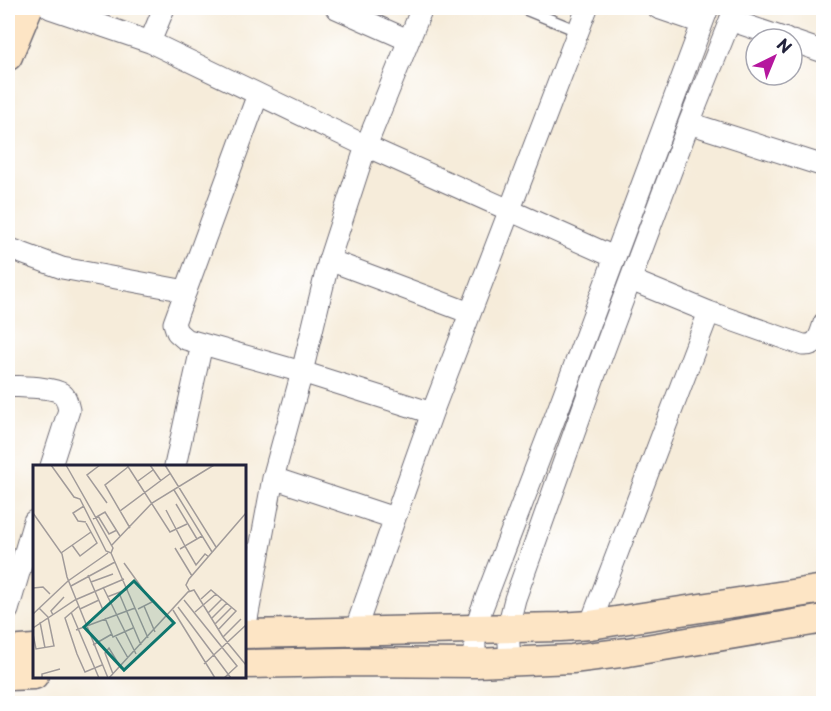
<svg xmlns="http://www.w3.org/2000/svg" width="831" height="711" font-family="'Playpen Sans',sans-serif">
  <rect width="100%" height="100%" fill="#fff"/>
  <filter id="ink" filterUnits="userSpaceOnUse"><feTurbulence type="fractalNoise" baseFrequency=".0167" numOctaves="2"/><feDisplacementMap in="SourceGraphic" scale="12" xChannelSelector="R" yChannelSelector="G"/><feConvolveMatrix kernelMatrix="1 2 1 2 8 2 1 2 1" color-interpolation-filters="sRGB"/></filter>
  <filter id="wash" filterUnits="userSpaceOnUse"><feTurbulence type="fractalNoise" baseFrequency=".008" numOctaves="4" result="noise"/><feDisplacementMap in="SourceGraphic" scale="24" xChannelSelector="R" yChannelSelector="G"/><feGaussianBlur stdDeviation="1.35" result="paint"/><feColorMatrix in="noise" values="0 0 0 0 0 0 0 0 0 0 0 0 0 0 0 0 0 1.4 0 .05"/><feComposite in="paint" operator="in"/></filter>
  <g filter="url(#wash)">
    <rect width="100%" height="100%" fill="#f6ecda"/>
  </g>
  <g filter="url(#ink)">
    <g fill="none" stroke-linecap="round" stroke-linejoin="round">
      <defs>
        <path id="lane" d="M522,8L578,31"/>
        <path id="street" d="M50,8L150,42L366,146L614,257
          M336,8L408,40
          M658,8L702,23
          M730,20L786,39
          M792,41L824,52
          M150,42L164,8
          M258,94L174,323L177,332L185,339L302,372L432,413
          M689,123L824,166
          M8,248L62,268L186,291
          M329,260L470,313
          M631,280L709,312L803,345C818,346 820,336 824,323
          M8,386C19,387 53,387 61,393C67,397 67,403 69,410L51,466
          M175,466L202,344
          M273,478L394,518
          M8,610L34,521
          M590,625L709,312
          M355,631L432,413L587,8
          M244,635L273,478L302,372L329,260L366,146L422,8
          M510,661L508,627L515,599L594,377L689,123L735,8
          M476,663C474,641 474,632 481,611L559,407L708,8"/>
        <path id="secondary" d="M8,56L28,8
          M244,634L560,627L590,625L824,589
          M8,651L34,649
          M244,664L346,662L476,663L572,659L628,652L824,619
          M8,676L34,675"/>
      </defs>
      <use href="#lane" stroke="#6c6973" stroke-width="13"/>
      <use href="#street" stroke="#6c6973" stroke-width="23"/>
      <use href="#secondary" stroke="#6c6973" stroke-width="31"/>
      <use href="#lane" stroke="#fff" stroke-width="10"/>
      <use href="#street" stroke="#fff" stroke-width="21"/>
      <use href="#secondary" stroke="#fde5c5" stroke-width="28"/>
    </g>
  </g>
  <g transform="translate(33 465)">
    <rect width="213" height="213" fill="#f6ecda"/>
    <path fill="none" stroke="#a19b9a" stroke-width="1.5" d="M18,0L41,32L47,34L73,86L78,88L80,83L33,0M67,0L54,10L74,38M94,0L137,67L154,59M117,0L128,16M132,0L183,82M95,2L72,20L97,63M105,16L120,5M141,25L179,87M143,39L164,74M51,41L40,48L45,56L53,57M133,45L152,81L169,71M87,46L138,8M0,48L29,89L34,112L75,213M65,51L76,69L84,65M60,54L72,47L87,71M39,80L47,91L64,78L53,58M78,81L119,38L181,0M142,83L159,111M147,84L152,81L163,100L172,89L176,92M28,88L58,67M78,88L115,173M91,98L119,137L105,144M55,110L70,145M58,117L80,109M38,121L82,97M70,122L103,189M0,123L10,122L17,129M157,127L153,120L156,114L213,48M86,128L108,180M74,132L95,124M168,134L178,125L203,146L185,165M151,135L204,201L191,213M46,141L32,153L44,189L52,207L69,200M111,141L122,167M145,142L198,213M47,144L66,135M140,145L182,213M38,147L66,213M162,147L183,129M175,148L189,134M0,149L35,116L75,88M20,150L18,146L31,132M72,153L80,172L100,163M179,153L194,138M7,157L12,183M182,159L199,142M0,163L42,135L91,114M43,165L102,143M0,169L3,184L21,181L15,152L6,143M83,172L95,193M190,172L208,154M60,180L79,169M171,199L213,160M80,209L72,188L76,183L88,203M9,213V209L27,204M76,213L155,127L161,125L190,172L213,200"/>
    <path fill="#0f766e" fill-opacity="0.15" stroke="#0f766e" stroke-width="3" d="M101,116L141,158L91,205L51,162Z"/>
    <rect width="213" height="213" fill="none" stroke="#22223b" stroke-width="3"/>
  </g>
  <rect width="831" height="711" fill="none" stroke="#fff" stroke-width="30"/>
  <g transform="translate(774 57) rotate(43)"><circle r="28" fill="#ffffff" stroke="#a7a7b1" stroke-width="1.5"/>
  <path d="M0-4.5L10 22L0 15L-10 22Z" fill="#b5179e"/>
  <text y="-9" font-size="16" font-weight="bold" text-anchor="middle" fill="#22223b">N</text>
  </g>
</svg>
